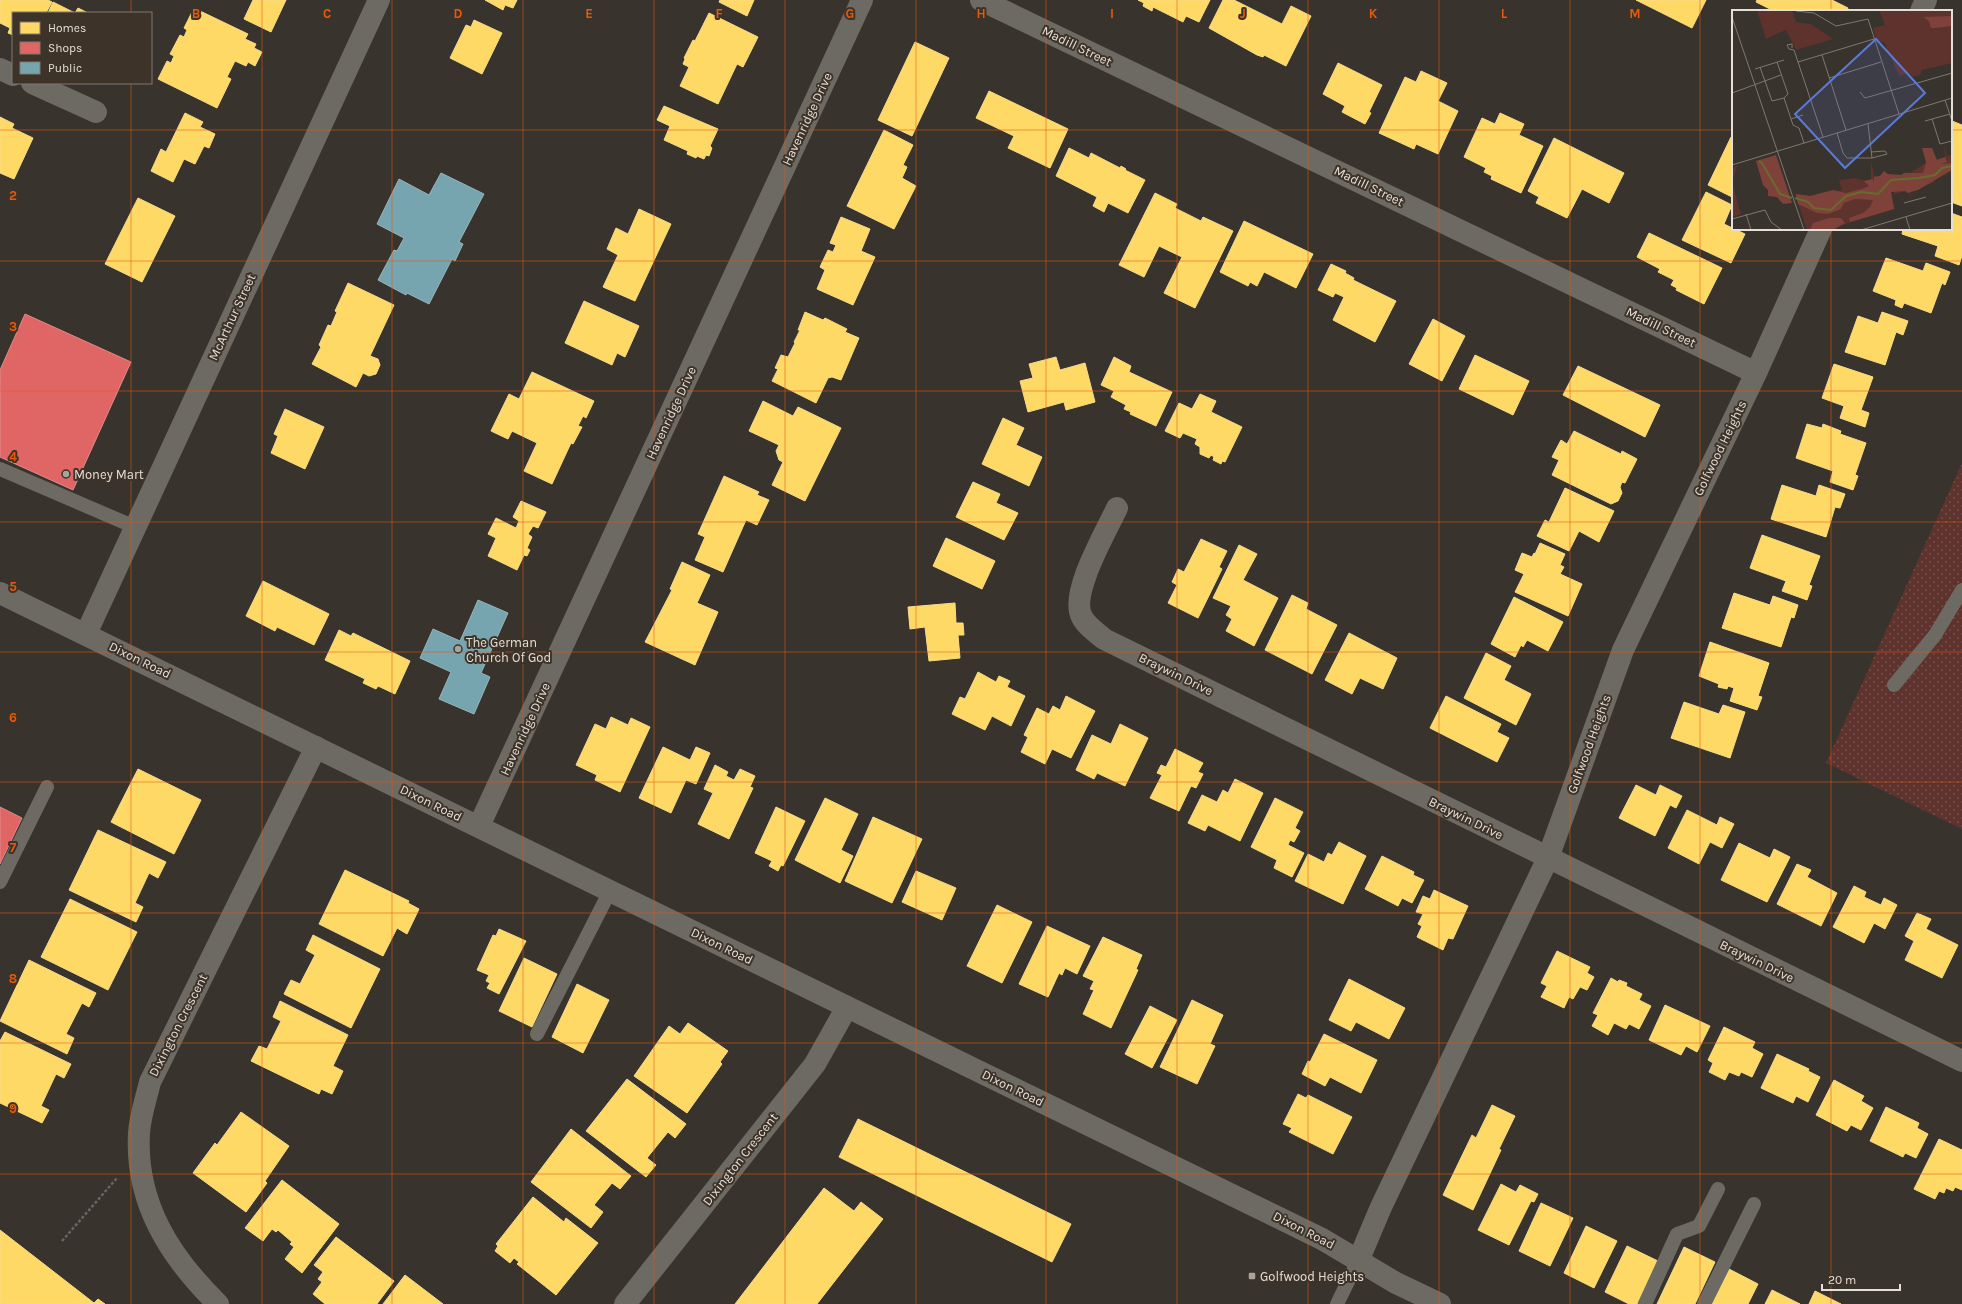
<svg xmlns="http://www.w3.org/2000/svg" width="1962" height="1304" font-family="Karla,sans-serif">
  <defs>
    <pattern id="grass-dots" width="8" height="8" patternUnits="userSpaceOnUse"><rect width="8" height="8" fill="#5e322d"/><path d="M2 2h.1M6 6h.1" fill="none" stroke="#754f4b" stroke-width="1.8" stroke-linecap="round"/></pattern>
  </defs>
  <rect width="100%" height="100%" fill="#38332d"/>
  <path fill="url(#grass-dots)" d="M1962,463V829L1826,763Z"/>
  <path fill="#ffd966" stroke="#f7db88" d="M0,0H48L52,2L46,13H13V35L8,33L10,28L0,23Z
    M253,0H286L271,32L244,19Z
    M485,0H517L513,8L505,5L503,10Z
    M720,0H754L747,16L719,2Z
    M1138,0H1210L1199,22L1186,16L1183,22L1153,7L1152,11L1143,6L1144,3Z
    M1223,0H1234L1282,24L1291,6L1311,16L1286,66L1264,55L1263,57L1257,55L1209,28Z
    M1636,0H1706L1692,28Z
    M1757,0H1832L1848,8L1847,11H1774L1756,2Z
    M53,2L75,13L78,8L88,13H48Z
    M193,10L197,12L198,10L248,34L245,39L256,44L254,48L262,52L255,66L248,62L246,66L235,61L227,77L231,79L217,108L158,79L167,61L171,63L174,56L170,54L180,35L184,37L187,30L184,28Z
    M709,13L758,37L743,67L737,64L718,104L680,86L689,67L683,64L685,59L684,58L693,40L695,41Z
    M474,20L502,33L482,74L450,58L466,25L471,27Z
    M915,42L949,58L912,136L878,120Z
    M1338,63L1382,85L1369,112L1371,113L1365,124L1342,112L1345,106L1323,94Z
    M1421,71L1447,83L1438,101L1458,111L1438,154L1416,144L1414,149L1379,133L1405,77L1416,82Z
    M989,91L1068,129L1050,168L1008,148L1014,136L976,118Z
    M664,106L718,129L710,146L712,148L709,156L706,155L704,159L697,156L696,158L687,154L688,151L664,140L670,126L657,120Z
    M185,113L203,122L200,127L215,134L209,148L204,146L195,164L184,159L173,182L151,171L161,149L166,152Z
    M1500,113L1524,124L1519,135L1543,146L1521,193L1491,179L1492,176L1484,172L1486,168L1464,157L1482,118L1495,124Z
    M0,117L14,124L12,128L33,138L14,179L0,173Z
    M1952,121L1962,125V206L1951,202Z
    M884,130L913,145L903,165L907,167L902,178L916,186L894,229L847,206Z
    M1731,137L1733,138L1732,197L1708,185Z
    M1554,138L1624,173L1609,203L1582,189L1567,218L1536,203L1539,197L1528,191Z
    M1069,148L1089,158L1091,153L1120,168L1121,166L1126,169L1125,170L1145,180L1128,213L1108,203L1104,212L1093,206L1097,197L1056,176Z
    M1706,192L1732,205L1724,224L1745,234L1731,263L1682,240Z
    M1155,193L1177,204L1175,208L1201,221L1203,217L1233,231L1195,308L1164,293L1182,257L1159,246L1144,277L1119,265Z
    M138,198L175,216L142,282L105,264Z
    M639,209L671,224L635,301L603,287L618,255L607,249L616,228L628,234Z
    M1951,213L1962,217V256L1959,265L1935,256L1938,246L1902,234L1903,229H1951Z
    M841,217L870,229L861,251L875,257L853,305L817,289L825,270L820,267L828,250L833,252L836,245L830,243Z
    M1244,221L1313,254L1296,288L1264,272L1257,286L1250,282L1248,286L1220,272Z
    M1649,233L1722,268L1704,304L1676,290L1677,288L1671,285L1674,280L1658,272L1660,269L1637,257Z
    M1886,258L1923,271L1926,263L1950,272L1945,285L1942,283L1931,313L1904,303L1902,308L1895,305L1896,300L1873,291Z
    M1331,264L1346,271L1345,273L1354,278L1353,280L1396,301L1375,342L1333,320L1344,297L1335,293L1333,297L1318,290Z
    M348,283L394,305L370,356L378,359L380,365L376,374L369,376L363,373L356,387L312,364L321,347L319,345L328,325L331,326L337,312L335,311Z
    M584,301L639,326L625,357L617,353L612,365L565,343Z
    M805,312L823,320L825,318L847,329L845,332L859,338L841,380L832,377L828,378L816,403L772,381L778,369L775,368L781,355L788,357L795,343L794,342L800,330H798Z
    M1882,312L1908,321L1903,335L1896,332L1885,365L1845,352L1858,316L1878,323Z
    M1433,319L1465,336L1442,381L1409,364Z
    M1475,355L1529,381L1513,415L1459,389Z
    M1056,357L1060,370L1085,363L1095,402L1066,410L1064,402L1028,412L1020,381L1033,378L1029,364Z
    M1114,357L1131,366L1129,372L1172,392L1156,426L1130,414L1131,412L1124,409L1126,405L1111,397L1114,391L1101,385Z
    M1834,364L1873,377L1861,410L1869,413L1865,427L1840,418L1844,406L1822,398Z
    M1578,366L1660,405L1645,437L1563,395Z
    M532,372L594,401L586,418L583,416L578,426L582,427L573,444L571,443L552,484L524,471L537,443L512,431L508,439L491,431L509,394L519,399Z
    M1200,394L1216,401L1211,412L1242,427L1225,462L1222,461L1221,464L1213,460L1214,457L1211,455L1209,458L1200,454V447L1195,444L1197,439L1183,433L1180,438L1165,431L1179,403L1192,409Z
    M763,401L793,416L798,407L841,428L805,501L772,485L783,462L779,460L776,451L779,445L749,431Z
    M285,409L324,427L305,469L271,453L278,436L274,434Z
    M1003,418L1024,428L1016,445L1042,457L1029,486L982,464Z
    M1807,424L1822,428L1823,424L1841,431L1840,434L1866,443L1855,475L1858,476L1853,490L1830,482L1833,471L1796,458Z
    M1574,431L1621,454L1622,451L1637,459L1625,483L1622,482L1620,487L1622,493L1618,501L1611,504L1552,475L1559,460L1552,457L1561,440L1567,444Z
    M724,476L759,492L757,495L769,500L757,525L746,520L723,572L695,560L705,537L698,534Z
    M973,482L1000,494L996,503L1018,513L1004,540L956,517Z
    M1782,485L1816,496L1819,485L1845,494L1840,508L1835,507L1826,537L1771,519Z
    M1565,488L1614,511L1599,542L1579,531L1569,551L1537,536L1545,520L1549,522Z
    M521,501L546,512L538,528L533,526L528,534L532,537L527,548L530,550L527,556L524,555L517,570L488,556L496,538L488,534L496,518L516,528L519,521L513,517Z
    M1762,535L1820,556L1809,585L1812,586L1807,600L1782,591L1786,581L1750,568Z
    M946,538L995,561L982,589L933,566Z
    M1201,539L1227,551L1219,567L1222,569L1198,618L1168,603L1177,585L1172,582L1178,569L1184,572Z
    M1540,543L1565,554L1560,565L1564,567L1560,574L1582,584L1568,616L1515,592L1524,574L1515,570L1522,553L1532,557L1534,553L1535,554Z
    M1239,545L1257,554L1243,580L1278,598L1254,646L1226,631L1232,619L1226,615L1231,606L1213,598Z
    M682,562L710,575L697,603L718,612L695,665L645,642L672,590L670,589Z
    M263,581L329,614L314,645L277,627L275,631L246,616Z
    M1734,593L1770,605L1773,596L1798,605L1794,618L1791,617L1781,647L1722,628Z
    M1292,595L1308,603L1306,609L1337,625L1312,674L1265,650Z
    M1514,597L1563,622L1548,651L1527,640L1523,647L1521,645L1515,657L1491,644Z
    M955,603L956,623H963L964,635H958L960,658L929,661L925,627L910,629L908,607Z
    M339,630L351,636L353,633L410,661L395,694L378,686L376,689L363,683L365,679L325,660Z
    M1349,633L1397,658L1383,689L1360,678L1352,694L1325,680Z
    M1710,642L1769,663L1758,696L1762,697L1757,710L1730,701L1734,688L1728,686L1727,689L1718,687L1719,684L1699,676Z
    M1486,653L1511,666L1504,680L1531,694L1516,725L1464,698Z
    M978,672L996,682L999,676L1010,681L1007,687L1025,696L1011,726L992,716L985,730L952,714L960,697L965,699Z
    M1066,696L1095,711L1071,758L1052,749L1045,764L1021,752L1028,737L1024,735L1037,708L1049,714L1053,706L1060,710Z
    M1446,696L1501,724L1497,732L1509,738L1497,762L1430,728Z
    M1684,702L1719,714L1723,705L1745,712L1730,758L1671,738Z
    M611,717L628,725L631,718L650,727L620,792L595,780L597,775L576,765L595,724L606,729Z
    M1120,724L1148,738L1125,786L1097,773L1094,779L1076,770L1092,735L1111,744Z
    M663,747L690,760L696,747L710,753L696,784L686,780L671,813L639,798Z
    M1175,749L1203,763L1198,772L1203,774L1196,788L1191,786L1179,811L1150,798L1162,775L1157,773L1161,765L1166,767Z
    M715,765L728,772L726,776L734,780L740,769L755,776L750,787L753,788L729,839L698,824L713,793L704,789Z
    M138,769L201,800L174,854L111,822Z
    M1235,779L1263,793L1240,841L1208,825L1205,831L1188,823L1202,795L1217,802L1223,790L1228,793Z
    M1636,785L1656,795L1660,785L1682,796L1676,808L1670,805L1655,836L1619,818Z
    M825,798L858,814L841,850L853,856L840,883L795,860Z
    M1275,798L1303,812L1295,828L1300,831L1294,842L1290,840L1288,845L1304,853L1292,877L1274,868L1277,860L1251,847Z
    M776,807L805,821L783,866L781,865L778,871L769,866L772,861L755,853Z
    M1687,810L1717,825L1720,817L1734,824L1722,848L1710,842L1699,864L1668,848Z
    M873,817L922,839L892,903L845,881Z
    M98,830L166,862L158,878L149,873L135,903L143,907L136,922L69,890Z
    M1339,842L1366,856L1343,904L1295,881L1308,854L1324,862L1328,853L1332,855Z
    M1739,843L1770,858L1774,849L1790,857L1767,902L1721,880Z
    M1382,856L1414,872L1413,875L1424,880L1412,903L1402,898L1398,906L1365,889Z
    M1797,864L1811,870L1807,877L1837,893L1821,926L1777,904Z
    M345,870L409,901L408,903L419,909L407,934L397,928L383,956L319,924Z
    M916,871L956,888L942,920L902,902Z
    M1854,886L1866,892L1864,897L1881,905L1884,898L1897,905L1885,929L1874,923L1864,943L1833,927Z
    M1434,890L1468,906L1453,939L1448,938L1443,950L1417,937L1422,926L1418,924L1423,914L1416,912L1423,896L1430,899Z
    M70,899L137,932L108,990L41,957Z
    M997,905L1032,922L1002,983L967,966Z
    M1917,913L1931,919L1926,929L1958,945L1942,978L1905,960L1914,941L1905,936Z
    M1047,926L1090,946L1077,974L1065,968L1062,975L1059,973L1048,997L1019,984Z
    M499,929L526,941L499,994L487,988L490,983L486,981L489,975L477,970L493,935L496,936Z
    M313,935L380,969L351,1028L284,994L291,980L300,984L315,955L306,950Z
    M1103,937L1142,955L1136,969L1138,970L1111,1028L1083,1014L1094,990L1090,989L1094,981L1083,976Z
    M1557,951L1590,967L1587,973L1594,977L1587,990L1580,987L1573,999L1569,997L1564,1008L1541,997L1547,986L1541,983Z
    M524,958L557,974L532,1027L499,1011Z
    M29,960L96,993L89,1007L82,1003L66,1034L74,1038L67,1054L0,1021Z
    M1611,978L1618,982L1619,980L1627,983L1626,986L1642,994L1639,1000L1651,1006L1639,1029L1629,1024L1626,1029L1614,1023L1608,1035L1592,1026L1598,1015L1593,1013Z
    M1349,979L1405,1008L1389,1039L1356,1022L1351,1031L1329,1020Z
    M577,984L609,1000L583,1053L552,1037Z
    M1192,1000L1223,1015L1210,1044L1215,1046L1197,1084L1160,1067Z
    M280,1001L348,1035L333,1066L343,1071L332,1094L321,1089L319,1094L251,1061L259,1046L267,1049L281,1021L273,1017Z
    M1665,1005L1710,1026L1697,1052L1686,1046L1681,1055L1649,1040Z
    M1150,1006L1177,1020L1152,1068L1125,1054Z
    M688,1023L728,1051L720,1062L722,1064L687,1113L634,1076L669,1026L680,1034Z
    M1724,1027L1755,1042L1752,1048L1763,1054L1752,1077L1741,1072L1739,1076L1729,1072L1725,1080L1709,1072L1713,1063L1708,1060Z
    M5,1032L71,1064L64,1078L56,1074L41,1106L49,1110L42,1123L0,1103V1041Z
    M1324,1034L1377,1060L1361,1093L1330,1077L1325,1086L1302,1074L1308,1061L1310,1062Z
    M1777,1054L1809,1069L1808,1071L1820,1077L1808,1102L1796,1096L1793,1103L1761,1088Z
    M627,1079L686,1124L675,1138L668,1132L647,1158L656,1165L646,1177L586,1131Z
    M1834,1080L1864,1096L1861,1101L1873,1108L1861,1130L1851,1125L1847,1131L1816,1115Z
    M1298,1094L1306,1098L1308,1095L1352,1117L1333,1154L1289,1132L1292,1128L1283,1124Z
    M1492,1105L1515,1116L1499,1149L1501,1150L1473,1210L1443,1195L1472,1135L1476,1138Z
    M1886,1107L1919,1123L1917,1128L1928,1134L1916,1158L1905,1153L1903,1157L1870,1141Z
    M241,1112L289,1146L265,1181L267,1183L246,1212L193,1173L215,1143L217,1145Z
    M858,1119L1071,1224L1052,1262L839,1157Z
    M571,1129L631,1176L620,1189L612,1183L594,1205L603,1212L591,1228L531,1182Z
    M1939,1139L1962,1150V1190L1955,1187L1953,1191L1946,1188L1944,1193L1939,1191L1935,1199L1914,1189Z
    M282,1180L339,1224L302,1273L285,1259L294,1247L290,1244L292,1242L278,1230L276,1232L272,1229L263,1241L245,1228Z
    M1501,1184L1516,1192L1520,1185L1538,1194L1534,1202L1531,1201L1509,1245L1478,1230Z
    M824,1188L854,1211L861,1202L883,1219L817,1304H735Z
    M533,1197L564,1222L566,1218L598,1243L556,1295L517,1264L519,1262L514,1258L510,1263L495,1251L498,1246L496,1244Z
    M1541,1203L1573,1218L1550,1266L1519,1251Z
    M1586,1226L1617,1241L1594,1288L1564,1273Z
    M0,1230L94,1303L98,1299L105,1304H0Z
    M336,1237L394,1281L377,1304H325L313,1294L322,1282L318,1279L323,1272L314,1265Z
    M1627,1246L1658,1261L1637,1304H1629L1605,1292Z
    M1684,1247L1715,1262L1695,1304H1657Z
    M1729,1269L1758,1284L1748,1304H1712Z
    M405,1275L443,1304H383Z
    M1772,1290L1800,1304H1765Z
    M1815,1291L1841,1304H1809Z"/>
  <path fill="#e06666" stroke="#e28a88" d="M25,314L131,362L73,490L0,457V370Z
    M0,807L22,818L0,864Z"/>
  <path fill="#76a5af" stroke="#97b6bb" d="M441,173L484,194L459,242L463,244L455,261L452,259L429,304L407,293L406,295L378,280L394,250L397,251L404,238L377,224L399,179L429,195Z
    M478,600L508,613L481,673L490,677L474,714L439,699L451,672L420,658L433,629L460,641Z"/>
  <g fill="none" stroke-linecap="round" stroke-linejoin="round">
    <path stroke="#696561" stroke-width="2.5" stroke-dasharray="3 2" stroke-linecap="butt" d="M62,1241L117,1178"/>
    <path stroke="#6d6963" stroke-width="14" d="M0,469L135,527
      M1894,685L1935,635L1962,590
      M0,882L47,787
      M537,1034L610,891
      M1337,1304L1359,1259
      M1645,1304L1677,1234L1699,1226L1718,1189
      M1704,1304L1754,1204"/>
    <path stroke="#6d6963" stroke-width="22" d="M981,0L1756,373
      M1921,11L1926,0
      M0,69L13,75
      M32,83L96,112
      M1117,508C1106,532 1071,591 1081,615C1085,625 1096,632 1104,639L1962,1061
      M86,634L379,0
      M479,826L862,0
      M1359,1259L1381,1207L1548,858L1623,650L1756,373L1821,229
      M218,1304C170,1257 135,1203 139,1133C140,1116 146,1099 150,1082L316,747
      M625,1304L815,1064L847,1007"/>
    <path stroke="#6d6963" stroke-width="22" d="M0,593L1322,1239L1396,1283L1440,1304"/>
  </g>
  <path fill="none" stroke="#e8590c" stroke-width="1" stroke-opacity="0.55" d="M131,0V13M262,0V1304M392,0V1304M523,0V1304M654,0V1304M785,0V1304M916,0V1304M1046,0V1304M1177,0V1304M1308,0V1304M1439,0V1304M1570,0V1304M1700,0V1304M1831,0V11M131,83V1304M0,130H1733M1951,130H1962M1831,229V1304M0,261H1962M0,391H1962M0,522H1962M0,652H1962M0,782H1962M0,913H1962M0,1043H1962M0,1174H1962"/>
  <g fill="#a8a39c" stroke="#3d3328" stroke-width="1.5">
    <circle cx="66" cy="474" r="4"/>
    <circle cx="458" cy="649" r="4"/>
    <rect x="1248" y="1272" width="8" height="8" rx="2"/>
  </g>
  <g text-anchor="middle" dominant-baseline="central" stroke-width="4" stroke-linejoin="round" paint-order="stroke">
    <g font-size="13" fill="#e5dfd8" stroke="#3d3328">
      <text transform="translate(1077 46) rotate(26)">Madill Street</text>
      <text transform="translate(807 119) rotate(-65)">Havenridge Drive</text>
      <text transform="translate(1369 186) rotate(26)">Madill Street</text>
      <text transform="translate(232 317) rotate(-65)">McArthur Street</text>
      <text transform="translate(1661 327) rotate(26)">Madill Street</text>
      <text transform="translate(671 413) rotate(-65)">Havenridge Drive</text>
      <text transform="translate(1720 448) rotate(-64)">Golfwood Heights</text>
      <text transform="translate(140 660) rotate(26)">Dixon Road</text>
      <text transform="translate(1176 674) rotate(26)">Braywin Drive</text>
      <text transform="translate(525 729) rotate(-65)">Havenridge Drive</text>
      <text transform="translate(1589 744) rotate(-70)">Golfwood Heights</text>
      <text transform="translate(431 803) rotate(26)">Dixon Road</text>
      <text transform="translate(1466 818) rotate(26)">Braywin Drive</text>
      <text transform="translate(722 946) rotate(26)">Dixon Road</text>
      <text transform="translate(1757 961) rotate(26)">Braywin Drive</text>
      <text transform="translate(178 1025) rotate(-63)">Dixington Crescent</text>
      <text transform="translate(1013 1088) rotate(26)">Dixon Road</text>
      <text transform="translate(740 1159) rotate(-52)">Dixington Crescent</text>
      <text transform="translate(1304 1230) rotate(27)">Dixon Road</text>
    </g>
    <g font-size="13" fill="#e5dfd8" stroke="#3d3328" text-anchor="start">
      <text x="74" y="474">Money Mart</text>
      <text x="466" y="642">The German<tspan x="466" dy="15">Church Of God</tspan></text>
      <text x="1260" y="1276">Golfwood Heights</text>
    </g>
  </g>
  <g transform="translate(1732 10)">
    <rect width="220" height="220" fill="#38332d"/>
    <path d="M25,0H60L64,12L79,14L101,29L64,40L54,20L34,29ZM147,0H220V53L190,60L188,65L181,67L177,63L167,66L152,32L145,31L141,18L153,15ZM212,135L215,146L220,145V167L218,161L208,164L201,173L178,180L179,190L176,180L163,184L160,180L159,184L163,199L94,220H75L63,184L79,186L110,180L107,170L123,168L139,172V150L142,165L153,169L178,163L195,152L213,147ZM6,155L0,172L9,204L0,207V158Z" fill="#5e322d"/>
    <path d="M220,6V16L203,18H199L197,11L191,7ZM190,138H200L205,150L213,147L215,152L209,154L220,153V160L186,180L176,183L173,181L159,182L162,199L118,212L117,208L131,203L138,197L141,190L123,189L112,193L109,199L96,204L85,203L66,194L64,184L78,186L101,180L114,183L130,179L137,176L132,171L141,169L142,173V167L148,166L152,161L156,164L169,165L172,163H191L194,152ZM44,145L60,193L51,194L45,187L36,186V180L31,175L24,151ZM97,208H109L113,213L101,220H78L81,213Z" fill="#7e423b"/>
    <path fill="none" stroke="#666d2c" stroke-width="2" d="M27,151L30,153L48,184L60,188M63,188L76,192L82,198L99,200L114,186L129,182L146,184L159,170L187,168L203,165L210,158L220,156"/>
    <path fill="none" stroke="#7d7871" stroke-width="1" d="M64,1L82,3L104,16L136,9L167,104M0,7L72,220M60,38V34L55,35L57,39L62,40L91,127M90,45L114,120M45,52L56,84L52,88L61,115L67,118L72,133M66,52L142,29M28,57L40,91L52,88M23,59L52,50M97,68L149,52M128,82L133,88L220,63M0,83L49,65M213,90L220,111M59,109L71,105M200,109L208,134L220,131M193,111L218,104M105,123L111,143L115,148H140L136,114M139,142L153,141L155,144L140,148M0,155L220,88M172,193L194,187M14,204L19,220M174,207L178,220M0,209L33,200L39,212L50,220M129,220L220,193"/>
    <path fill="#597ad8" fill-opacity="0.15" stroke="#597ad8" stroke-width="2" d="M144,29L193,83L113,158L63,104Z"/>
    <rect width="220" height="220" fill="none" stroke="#e5dfd8" stroke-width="2"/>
  </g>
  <g font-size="13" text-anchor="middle" font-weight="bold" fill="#e8590c" stroke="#3d3328" stroke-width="4" stroke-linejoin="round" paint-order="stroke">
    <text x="196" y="18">B</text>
    <text x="327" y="18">C</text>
    <text x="458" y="18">D</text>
    <text x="589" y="18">E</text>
    <text x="719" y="18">F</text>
    <text x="850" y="18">G</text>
    <text x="981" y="18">H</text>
    <text x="1112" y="18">I</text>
    <text x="1243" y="18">J</text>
    <text x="1373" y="18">K</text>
    <text x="1504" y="18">L</text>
    <text x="1635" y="18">M</text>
    <text x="13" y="200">2</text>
    <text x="13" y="331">3</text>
    <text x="13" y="461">4</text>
    <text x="13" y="591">5</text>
    <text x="13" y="722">6</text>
    <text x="13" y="852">7</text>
    <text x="13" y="983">8</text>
    <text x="13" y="1113">9</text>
  </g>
  <rect x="12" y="12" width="140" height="72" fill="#3d3328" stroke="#80786e"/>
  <rect x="20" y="22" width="20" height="12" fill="#ffd966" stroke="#80786e"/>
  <text x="48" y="32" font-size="12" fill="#e5dfd8">Homes</text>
  <rect x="20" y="42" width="20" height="12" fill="#e06666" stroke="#80786e"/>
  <text x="48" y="52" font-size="12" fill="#e5dfd8">Shops</text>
  <rect x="20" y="62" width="20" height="12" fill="#76a5af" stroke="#80786e"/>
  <text x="48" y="72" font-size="12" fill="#e5dfd8">Public</text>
  <path d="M1822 1284v6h78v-6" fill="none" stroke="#e5dfd8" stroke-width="2"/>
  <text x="1828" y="1284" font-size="12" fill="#e5dfd8" stroke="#3d3328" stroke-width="3" paint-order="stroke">20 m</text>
</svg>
